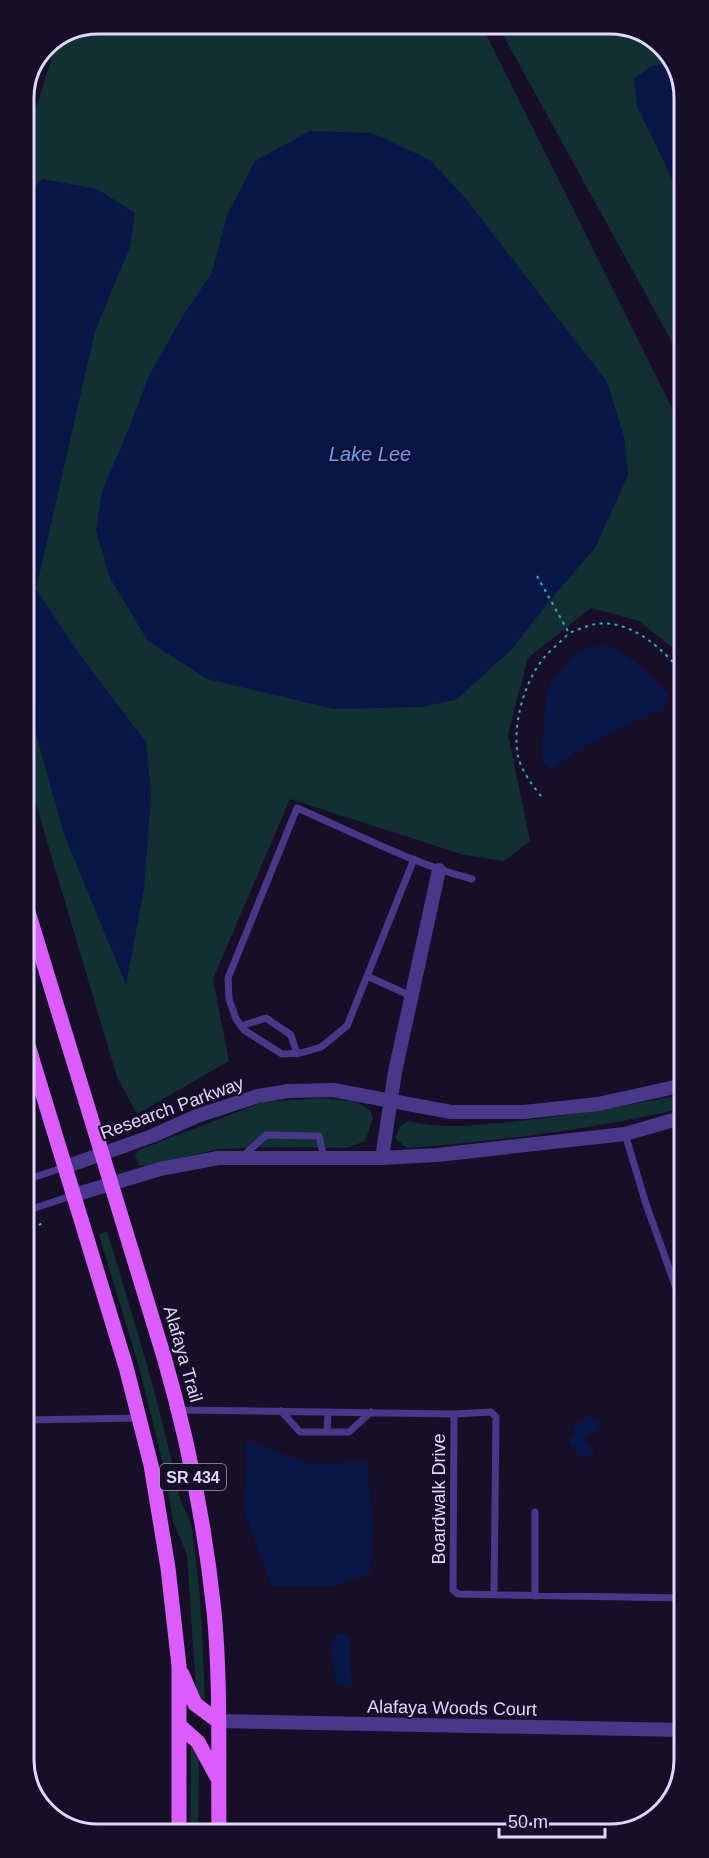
<svg xmlns="http://www.w3.org/2000/svg" width="709" height="1858" font-family="Helvetica,sans-serif">
  <rect width="100%" height="100%" fill="#170f28"/>
  <path fill="#122f32" d="M99,24H481L683,430V656L639,621L591,608L528,658L508,734L530,841L504,861L464,855L290,799L213,979L229,1061L137,1114L117,1077L30,784L25,757L24,146L57,41Z
    M497,24H616L656,40L682,79L683,362Z
    M684,1094V1108C595,1129 498,1141 407,1148L395,1138L399,1127L408,1121C444,1130 474,1125 510,1122C569,1116 626,1106 684,1094Z
    M322,1098L357,1102L370,1110L373,1119L365,1141L347,1148L273,1147L219,1149L145,1166L138,1165L135,1155L139,1150L263,1102Z
    M107,1231C133,1317 160,1402 178,1491C180,1504 190,1515 192,1529C201,1588 203,1647 205,1706L196,1689L187,1555L173,1521L164,1468L139,1367L99,1235Z
    M191,1741L199,1752L198,1833H190Z"/>
  <path fill="#081648" d="M672,63L682,79L683,202L637,106L634,79L651,66Z
    M310,131L372,133L430,160L467,200L607,382L624,437L628,475L595,548L551,599L512,649L456,700L421,707L334,709L207,679L148,641L110,578L96,531L102,491L129,428L149,376L182,317L212,273L227,215L255,161Z
    M42,179L97,189L135,213L130,247L95,331L36,589L82,658L146,742L151,794L144,889L126,985L64,834L25,695L24,201Z
    M610,646C634,659 652,674 669,696L663,708L606,735L575,752L550,770L541,759L546,696L552,680L576,654L592,647Z
    M583,1417H592V1420H599V1430H596L595,1434H587V1446H593V1455L576,1456L577,1446H570V1435L575,1434L574,1423H583Z
    M246,1441L310,1464L367,1462L373,1524L371,1573L333,1586H271L244,1510Z
    M336,1634H349L352,1686L337,1684L330,1648Z"/>
  <g fill="none" stroke-linecap="round" stroke-linejoin="round">
    <path stroke="#2bb0be" stroke-width="2" stroke-dasharray="3 4.5" stroke-linecap="butt" d="M537,576L569,633C578,630 588,625 596,624C631,619 663,649 683,674
      M541,796C532,785 521,770 518,756C512,725 524,683 543,659C550,650 561,642 569,633
      M26,1233L44,1222"/>
    <path stroke="#483889" stroke-width="7" d="M414,859L347,1026L321,1047L301,1053L282,1054L244,1030L236,1019L229,999L228,978L297,808C355,833 411,863 472,879
      M367,976L411,996
      M241,1026L266,1018L291,1035L297,1054
      M625,1134L646,1204L684,1310
      M242,1157L266,1135L319,1136L324,1158
      M26,1180L65,1167
      M26,1211L74,1195
      M179,1410L454,1414L491,1412L496,1417L494,1595
      M281,1411L300,1432H349L371,1412
      M454,1414L453,1590L458,1594L685,1598
      M26,1420L140,1418
      M327,1432L328,1412
      M535,1512V1596
      M679,1598L680,1474H685"/>
    <path stroke="#483889" stroke-width="14" d="M382,1158L395,1072L439,870
      M65,1167L152,1136L197,1116L258,1096L289,1091L333,1090L451,1112H524L598,1104L684,1085
      M74,1195L160,1169L218,1158H382L437,1155L625,1134L684,1117
      M218,1721L685,1730"/>
    <path stroke="#dc5dff" stroke-width="15" d="M25,902L164,1357C188,1440 205,1525 214,1611C221,1684 218,1759 219,1833
      M26,1039L126,1367L151,1465L168,1568L179,1666V1833
      M182,1674L195,1704L218,1721
      M179,1725L198,1742L217,1777"/>
  </g>
  <g text-anchor="middle" dominant-baseline="central" stroke-width="4.5" stroke-linejoin="round" paint-order="stroke">
    <rect fill="#170f28" stroke="#a49abe" stroke-width="1.5" x="160" y="1464" width="66" height="26" rx="4.5"/>
    <g font-size="16" font-weight="bold" fill="#e1d6ff">
      <text x="193" y="1477">SR 434</text>
    </g>
    <g font-size="18" fill="#e1d6ff" stroke="#170f28">
      <text transform="translate(172 1108) rotate(-20)">Research Parkway</text>
      <text transform="translate(183 1354) rotate(74)">Alafaya Trail</text>
      <text transform="translate(439 1499) rotate(-90)">Boardwalk Drive</text>
      <text transform="translate(452 1708) rotate(1)">Alafaya Woods Court</text>
    </g>
    <g font-size="20" font-style="italic" fill="#649fff" stroke="#170f28">
      <text x="370" y="454">Lake Lee</text>
    </g>
  </g>
  <path d="M0 0H709V1858H0ZM98 34H610A64 64 0 0 1 674 98V1760A64 64 0 0 1 610 1824H98A64 64 0 0 1 34 1760V98A64 64 0 0 1 98 34Z" fill="#170f28" fill-rule="evenodd"/>
  <path fill="none" stroke="#e1d6ff" stroke-width="3" d="M98 34H610A64 64 0 0 1 674 98V1760A64 64 0 0 1 610 1824H98A64 64 0 0 1 34 1760V98A64 64 0 0 1 98 34Z"/>
  <path d="M499 1828v9h106v-9" fill="none" stroke="#e1d6ff" stroke-width="3"/>
  <text x="508" y="1828" font-size="18" fill="#e1d6ff" stroke="#170f28" stroke-width="4.5" paint-order="stroke">50 m</text>
</svg>
